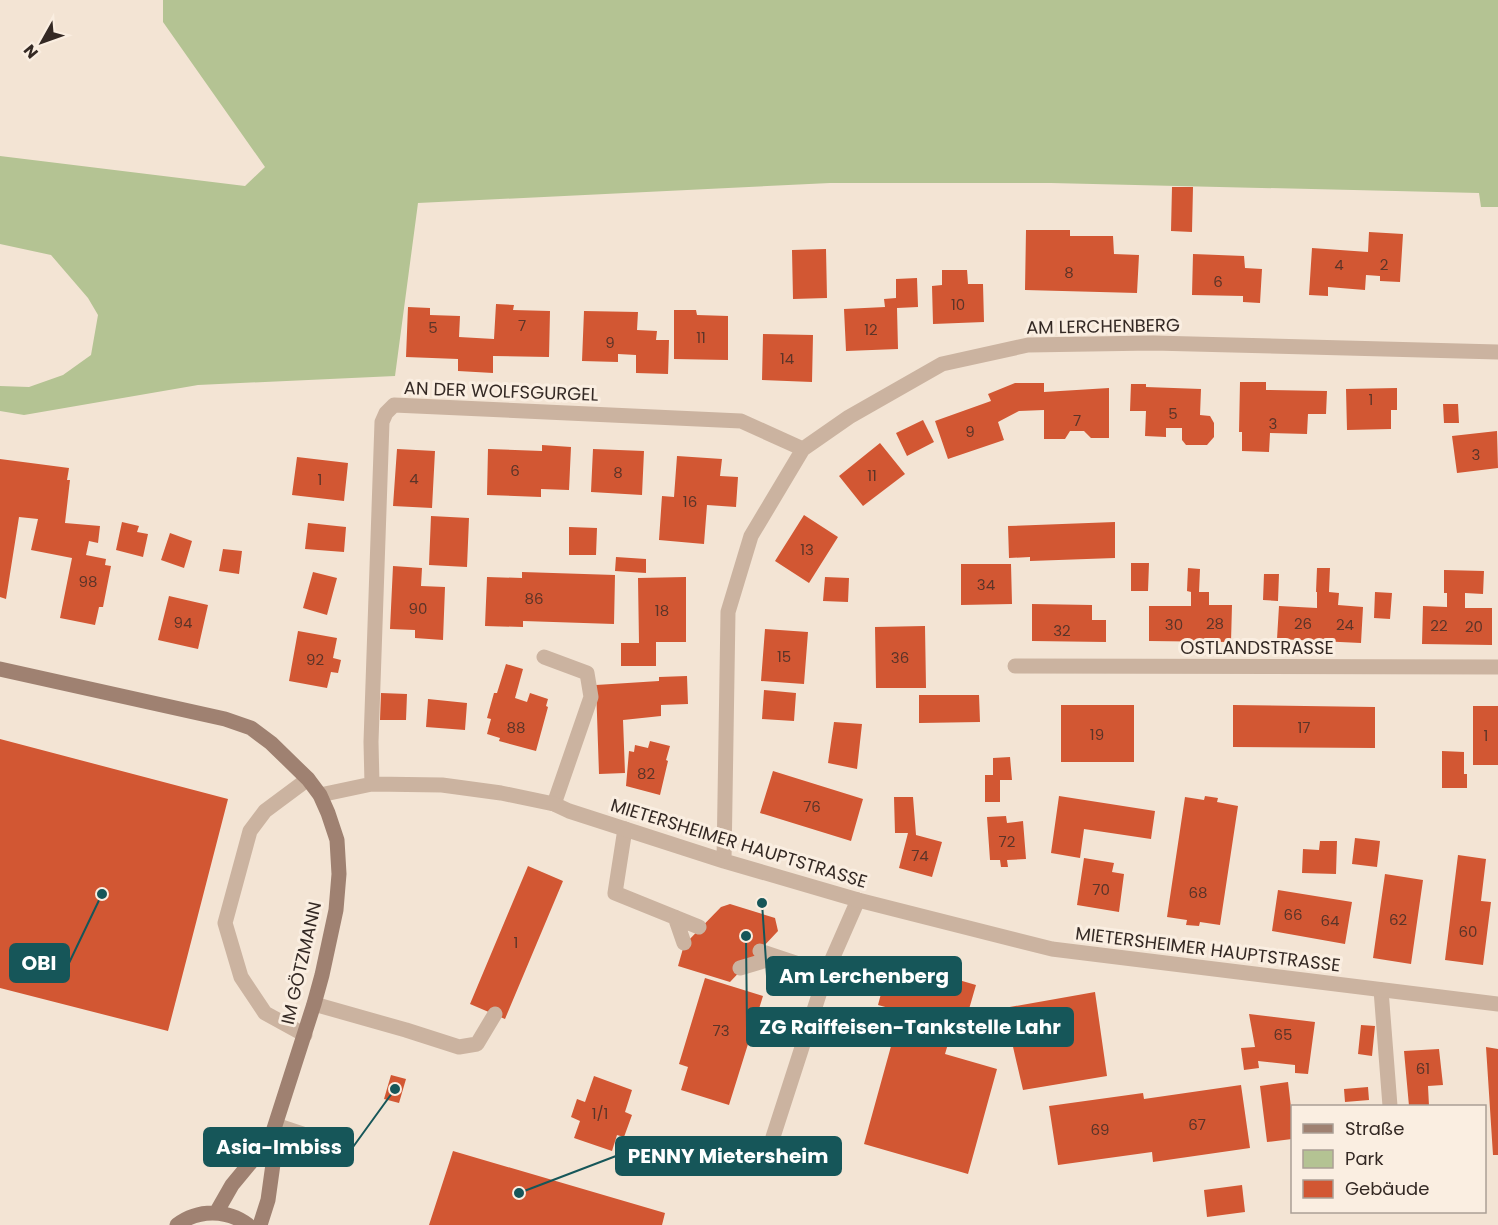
<svg xmlns="http://www.w3.org/2000/svg" width="1498" height="1225" font-family="Poppins,sans-serif">
  <rect width="100%" height="100%" fill="#f3e4d4"/>
  <path fill="#b4c393" d="M163,0H1498V207H1481L1479,193L1051,183H830L418,203L395,376L198,385L24,415L0,411V386L29,387L63,375L91,355L98,315L88,298L51,255L0,244V156L245,186L265,167L163,22Z"/>
  <path fill="#d25733" d="M1172,187H1193L1192,232L1171,231Z
    M1026,230H1070V236H1113L1114,254L1139,255L1137,293L1025,290Z
    M1369,232L1403,234L1400,282L1380,281V276L1366,275L1365,290L1328,287V296L1309,295L1312,248L1368,252Z
    M826,249L827,298L793,299L792,250Z
    M1193,254L1244,256L1245,268L1262,269L1260,303L1243,302V296L1192,295Z
    M942,270H967L968,284H983L984,322L933,324L932,286L942,285Z
    M917,278L918,307L897,308L898,349L846,351L844,309L885,307L884,299L896,298V279Z
    M496,304L514,305L513,310L550,311L549,357L493,356V373L458,371V359L406,357L408,307L430,308V315L460,316L459,337L494,339Z
    M674,310H696L697,315L728,316V360L674,359Z
    M584,311L638,312L637,330L657,331L656,340H669L668,374L636,373V355L618,354V362L582,361Z
    M763,334L813,335L812,382L762,380Z
    M1240,382H1266V390L1327,391L1326,414H1308L1307,434L1270,433L1269,452L1242,451V432H1239Z
    M1015,383H1044V392L1109,388V438H1091L1084,431H1070L1065,439H1044V410L1019,411L998,422L1004,440L948,459L935,421L991,401L988,394Z
    M1131,384H1146V387L1201,389L1200,415L1210,416L1214,423V437L1207,445H1186L1182,440V428H1166V437L1145,436L1146,411H1130Z
    M1397,388V410H1391V429L1347,430L1346,389Z
    M1443,404H1458L1459,423H1444Z
    M923,420L934,442L907,456L896,433Z
    M1497,431L1498,468L1457,473L1452,436Z
    M880,443L905,474L863,506L839,476Z
    M542,445L571,447L569,490L541,489V497L487,495L488,449L542,451Z
    M397,449L435,451L432,508L393,506Z
    M593,449L644,451L642,495L591,492Z
    M677,456L722,459L720,476L738,477L736,507L707,505L704,544L659,540L662,496L674,497Z
    M297,457L348,463L344,501L292,495Z
    M0,459L69,468L67,480H70L65,523L100,526L98,543L89,541L86,555L106,559L105,565L111,566L103,607H99L95,625L60,618L72,558L31,550L38,519L19,517L6,599L0,597Z
    M804,515L838,537L809,583L775,561Z
    M431,516L469,518L467,567L429,565Z
    M122,522L139,526L137,532L148,534L143,557L116,550Z
    M1115,522V558L1030,561V557L1009,558L1008,526Z
    M308,523L346,527L344,552L305,549Z
    M569,527L597,528L596,555H569Z
    M170,533L192,541L184,568L161,560Z
    M223,549L242,551L239,574L219,571Z
    M616,557L646,559V573L615,571Z
    M1131,563H1149L1148,591H1131Z
    M961,564H1011L1012,604L961,605Z
    M393,566L422,568L421,586L445,587L443,640L415,638V630L390,629Z
    M1188,568L1200,569L1199,592H1209V605H1232L1231,642L1149,641V606H1191V592L1187,591Z
    M1317,568H1330L1329,592L1339,593L1338,605L1363,607L1361,643L1277,639L1279,606L1317,608V592H1316Z
    M1444,570L1484,571L1483,594L1465,593V608H1492V645L1422,644L1423,606L1447,607V593H1444Z
    M313,572L337,578L327,615L303,608Z
    M522,572L615,575L614,624L523,621V627L485,626L487,577L522,578Z
    M1264,574H1279L1278,601L1263,600Z
    M686,577V642H656V666H621V643H639L638,578Z
    M825,577L849,578L848,602L823,601Z
    M1375,592L1392,593L1390,619L1374,618Z
    M169,596L208,605L198,649L158,640Z
    M1032,604L1092,605V620H1106V642L1032,641Z
    M925,626L926,688H876L875,627Z
    M765,629L808,632L804,684L761,681Z
    M298,631L337,638L333,658L341,660L338,673L331,672L327,688L289,681Z
    M506,664L523,669L515,698L527,702L530,693L548,699L546,706L548,707L536,751L499,741L500,738L487,734L491,719L487,718L494,693H497Z
    M687,676L688,704L661,705V716L623,720L625,773L599,774L596,685L659,681V677Z
    M764,690L796,693L794,721L762,719Z
    M381,693L407,694L406,720H380Z
    M919,695H979L980,722L919,723Z
    M428,699L467,703L465,730L426,727Z
    M1061,705H1134V762H1061Z
    M1233,705L1375,707V748L1233,747Z
    M1473,706H1498V765H1473Z
    M834,722L862,724L857,769L828,763Z
    M0,739L228,799L168,1031L0,988Z
    M650,741L670,746L666,760L668,761L660,795L626,786L629,751L634,752L635,745L648,748Z
    M1442,751L1464,752V774H1467V788H1442Z
    M1010,757L1012,780H1000V802H985V775H993V758Z
    M773,771L863,799L851,841L760,813Z
    M1059,796L1155,811L1151,839L1084,829L1080,858L1051,853Z
    M1205,796L1218,798L1217,802L1238,806L1220,925L1200,922L1199,926L1186,925L1187,920L1167,917L1185,797L1204,800Z
    M894,797H913L916,835L942,842L932,877L899,868L908,833H895Z
    M1006,816L1007,823L1023,821L1026,859L1007,860L1008,867H1001L1000,860H990L987,817Z
    M1355,838L1380,841L1377,867L1352,864Z
    M1320,841H1337L1336,874L1302,873L1303,849L1319,850Z
    M1458,855L1486,859L1481,901L1491,902L1483,965L1445,960Z
    M1084,858L1114,863L1112,872L1124,874L1119,912L1077,905Z
    M528,866L563,881L505,1019L470,1004Z
    M1385,874L1423,880L1411,964L1373,958Z
    M1278,890L1352,902L1345,944L1272,931Z
    M730,904L775,918L778,931L730,982L678,966L684,945L721,907Z
    M890,960L976,985L963,1030L953,1027L945,1054L997,1069L968,1174L864,1144L893,1039L881,1035L889,1008L878,1005Z
    M705,978L763,996L729,1105L681,1090L688,1067L679,1064Z
    M1095,992L1107,1076L1023,1090L1004,1008Z
    M1249,1014L1315,1022L1308,1074L1295,1073V1065L1258,1061L1259,1068L1244,1070L1241,1048L1255,1047Z
    M1361,1025L1375,1026L1372,1056L1358,1054Z
    M1486,1047L1498,1049V1155H1493Z
    M1439,1049L1443,1085L1428,1086L1429,1106H1409L1404,1051Z
    M391,1075L406,1079L399,1103L384,1099Z
    M594,1076L632,1090L625,1112L632,1115L624,1137L617,1135L612,1151L574,1138L580,1121L571,1117L577,1099L585,1102Z
    M1288,1082L1292,1116V1139L1267,1142L1260,1086Z
    M1241,1085L1250,1148L1153,1162L1152,1152L1058,1165L1049,1106L1143,1093L1144,1099Z
    M1368,1087L1369,1100L1345,1102L1344,1089Z
    M453,1151L665,1213L662,1225H429Z
    M1242,1185L1245,1212L1207,1217L1204,1190Z"/>
  <g fill="none" stroke-linecap="round" stroke-linejoin="round">
    <path stroke="#cbb3a0" stroke-width="15" d="M544,657L587,673L591,697L554,804
      M625,829L615,893L699,927
      M675,917L684,943
      M760,951L826,973
      M740,968L777,957
      M1381,990L1390,1106
      M314,1004L406,1030L459,1047L477,1044L495,1014
      M305,1035L265,1013L241,977L225,923L250,831L265,811L308,779
      M276,1125L312,1137
      M773,1137L826,973L858,900"/>
    <path stroke="#cbb3a0" stroke-width="15" d="M1015,666L1498,667
      M372,784L371,742L382,422L386,413L394,405L741,421L803,449
      M320,795L372,784L442,785L501,793L554,804L569,811L724,861L858,900L1052,949L1498,1004
      M724,861L728,612L751,536L803,449L849,417L942,364L1028,345L1153,343L1498,352"/>
    <path stroke="#9f8171" stroke-width="15" d="M0,669L225,719L251,728L271,743L308,779L320,795L328,813L337,840L339,874L336,910L322,975L314,1004L271,1138L273,1164L268,1200L260,1225
      M216,1213L232,1185L271,1138
      M177,1225C198,1209 227,1209 248,1225"/>
  </g>
  <g text-anchor="middle" dominant-baseline="central" stroke-width="6" stroke-linejoin="round" paint-order="stroke">
    <g font-size="15" fill="#5c3428">
      <text x="1339" y="264">4</text>
      <text x="1384" y="264">2</text>
      <text x="1069" y="272">8</text>
      <text x="1218" y="281">6</text>
      <text x="958" y="304">10</text>
      <text x="522" y="325">7</text>
      <text x="433" y="327">5</text>
      <text x="871" y="329">12</text>
      <text x="701" y="337">11</text>
      <text x="610" y="342">9</text>
      <text x="787" y="358">14</text>
      <text x="1371" y="399">1</text>
      <text x="1173" y="413">5</text>
      <text x="1077" y="420">7</text>
      <text x="1273" y="423">3</text>
      <text x="970" y="431">9</text>
      <text x="1476" y="454">3</text>
      <text x="515" y="470">6</text>
      <text x="618" y="472">8</text>
      <text x="872" y="475">11</text>
      <text x="414" y="478">4</text>
      <text x="320" y="479">1</text>
      <text x="690" y="501">16</text>
      <text x="807" y="549">13</text>
      <text x="88" y="581">98</text>
      <text x="986" y="584">34</text>
      <text x="534" y="598">86</text>
      <text x="418" y="608">90</text>
      <text x="662" y="610">18</text>
      <text x="183" y="622">94</text>
      <text x="1215" y="623">28</text>
      <text x="1303" y="623">26</text>
      <text x="1174" y="624">30</text>
      <text x="1345" y="624">24</text>
      <text x="1439" y="625">22</text>
      <text x="1474" y="626">20</text>
      <text x="1062" y="630">32</text>
      <text x="784" y="656">15</text>
      <text x="900" y="657">36</text>
      <text x="315" y="659">92</text>
      <text x="516" y="727">88</text>
      <text x="1304" y="727">17</text>
      <text x="1097" y="734">19</text>
      <text x="1486" y="735">1</text>
      <text x="646" y="773">82</text>
      <text x="812" y="806">76</text>
      <text x="1007" y="841">72</text>
      <text x="920" y="855">74</text>
      <text x="1101" y="889">70</text>
      <text x="1198" y="892">68</text>
      <text x="1293" y="914">66</text>
      <text x="1398" y="919">62</text>
      <text x="1330" y="920">64</text>
      <text x="1468" y="931">60</text>
      <text x="516" y="942">1</text>
      <text x="721" y="1030">73</text>
      <text x="1283" y="1034">65</text>
      <text x="1423" y="1068">61</text>
      <text x="600" y="1113">1/1</text>
      <text x="1197" y="1124">67</text>
      <text x="1100" y="1129">69</text>
    </g>
    <g font-size="18" fill="#342924" stroke="#faeee1">
      <text transform="translate(1103 326) rotate(-1)">AM LERCHENBERG</text>
      <text transform="translate(501 391) rotate(2)">AN DER WOLFSGURGEL</text>
      <text x="1257" y="647">OSTLANDSTRASSE</text>
      <text transform="translate(739 843) rotate(17)">MIETERSHEIMER HAUPTSTRASSE</text>
      <text transform="translate(1208 949) rotate(7)">MIETERSHEIMER HAUPTSTRASSE</text>
      <text transform="translate(301 963) rotate(-77)">IM GÖTZMANN</text>
    </g>
  </g>
  <path fill="none" stroke="#165659" stroke-width="2" d="M102 894L69 963M762 903L767 976M746 936L747 1027M395 1089L353 1147M519 1193L616 1156"/>
  <g fill="#165659" stroke="#faeee1" stroke-width="2">
    <circle cx="102" cy="894" r="6"/>
    <circle cx="762" cy="903" r="6"/>
    <circle cx="746" cy="936" r="6"/>
    <circle cx="395" cy="1089" r="6"/>
    <circle cx="519" cy="1193" r="6"/>
  </g>
  <g fill="#165659" stroke="#165659" stroke-width="2">
    <rect x="10" y="944" width="59" height="38" rx="6"/>
    <rect x="767" y="957" width="194" height="38" rx="6"/>
    <rect x="747" y="1008" width="326" height="38" rx="6"/>
    <rect x="204" y="1128" width="149" height="38" rx="6"/>
    <rect x="616" y="1137" width="225" height="38" rx="6"/>
  </g>
  <g font-size="20" text-anchor="middle" font-weight="bold" fill="#fff">
    <text x="39" y="970">OBI</text>
    <text x="864" y="983">Am Lerchenberg</text>
    <text x="910" y="1034">ZG Raiffeisen-Tankstelle Lahr</text>
    <text x="279" y="1154">Asia-Imbiss</text>
    <text x="728" y="1163">PENNY Mietersheim</text>
  </g>
  <rect x="1291" y="1105" width="195" height="108" fill="#faeee1" stroke="#ab9f95" stroke-width="1.5"/>
  <rect x="1303" y="1124" width="30" height="9" fill="#9f8171" stroke="#ab9f95" stroke-width="1.5"/>
  <text x="1345" y="1135" font-size="18" fill="#342924">Straße</text>
  <rect x="1303" y="1150" width="30" height="18" fill="#b4c393" stroke="#ab9f95" stroke-width="1.5"/>
  <text x="1345" y="1165" font-size="18" fill="#342924">Park</text>
  <rect x="1303" y="1180" width="30" height="18" fill="#d25733" stroke="#ab9f95" stroke-width="1.5"/>
  <text x="1345" y="1195" font-size="18" fill="#342924">Gebäude</text>
  <g transform="translate(42 42) rotate(230)" stroke="#faeee1" stroke-width="4.5" paint-order="stroke">
  <path d="M0-4.5L10 22L0 15L-10 22Z" fill="#342924"/>
  <text y="-9" font-size="16" font-weight="bold" text-anchor="middle" fill="#342924">N</text>
  </g>
</svg>
